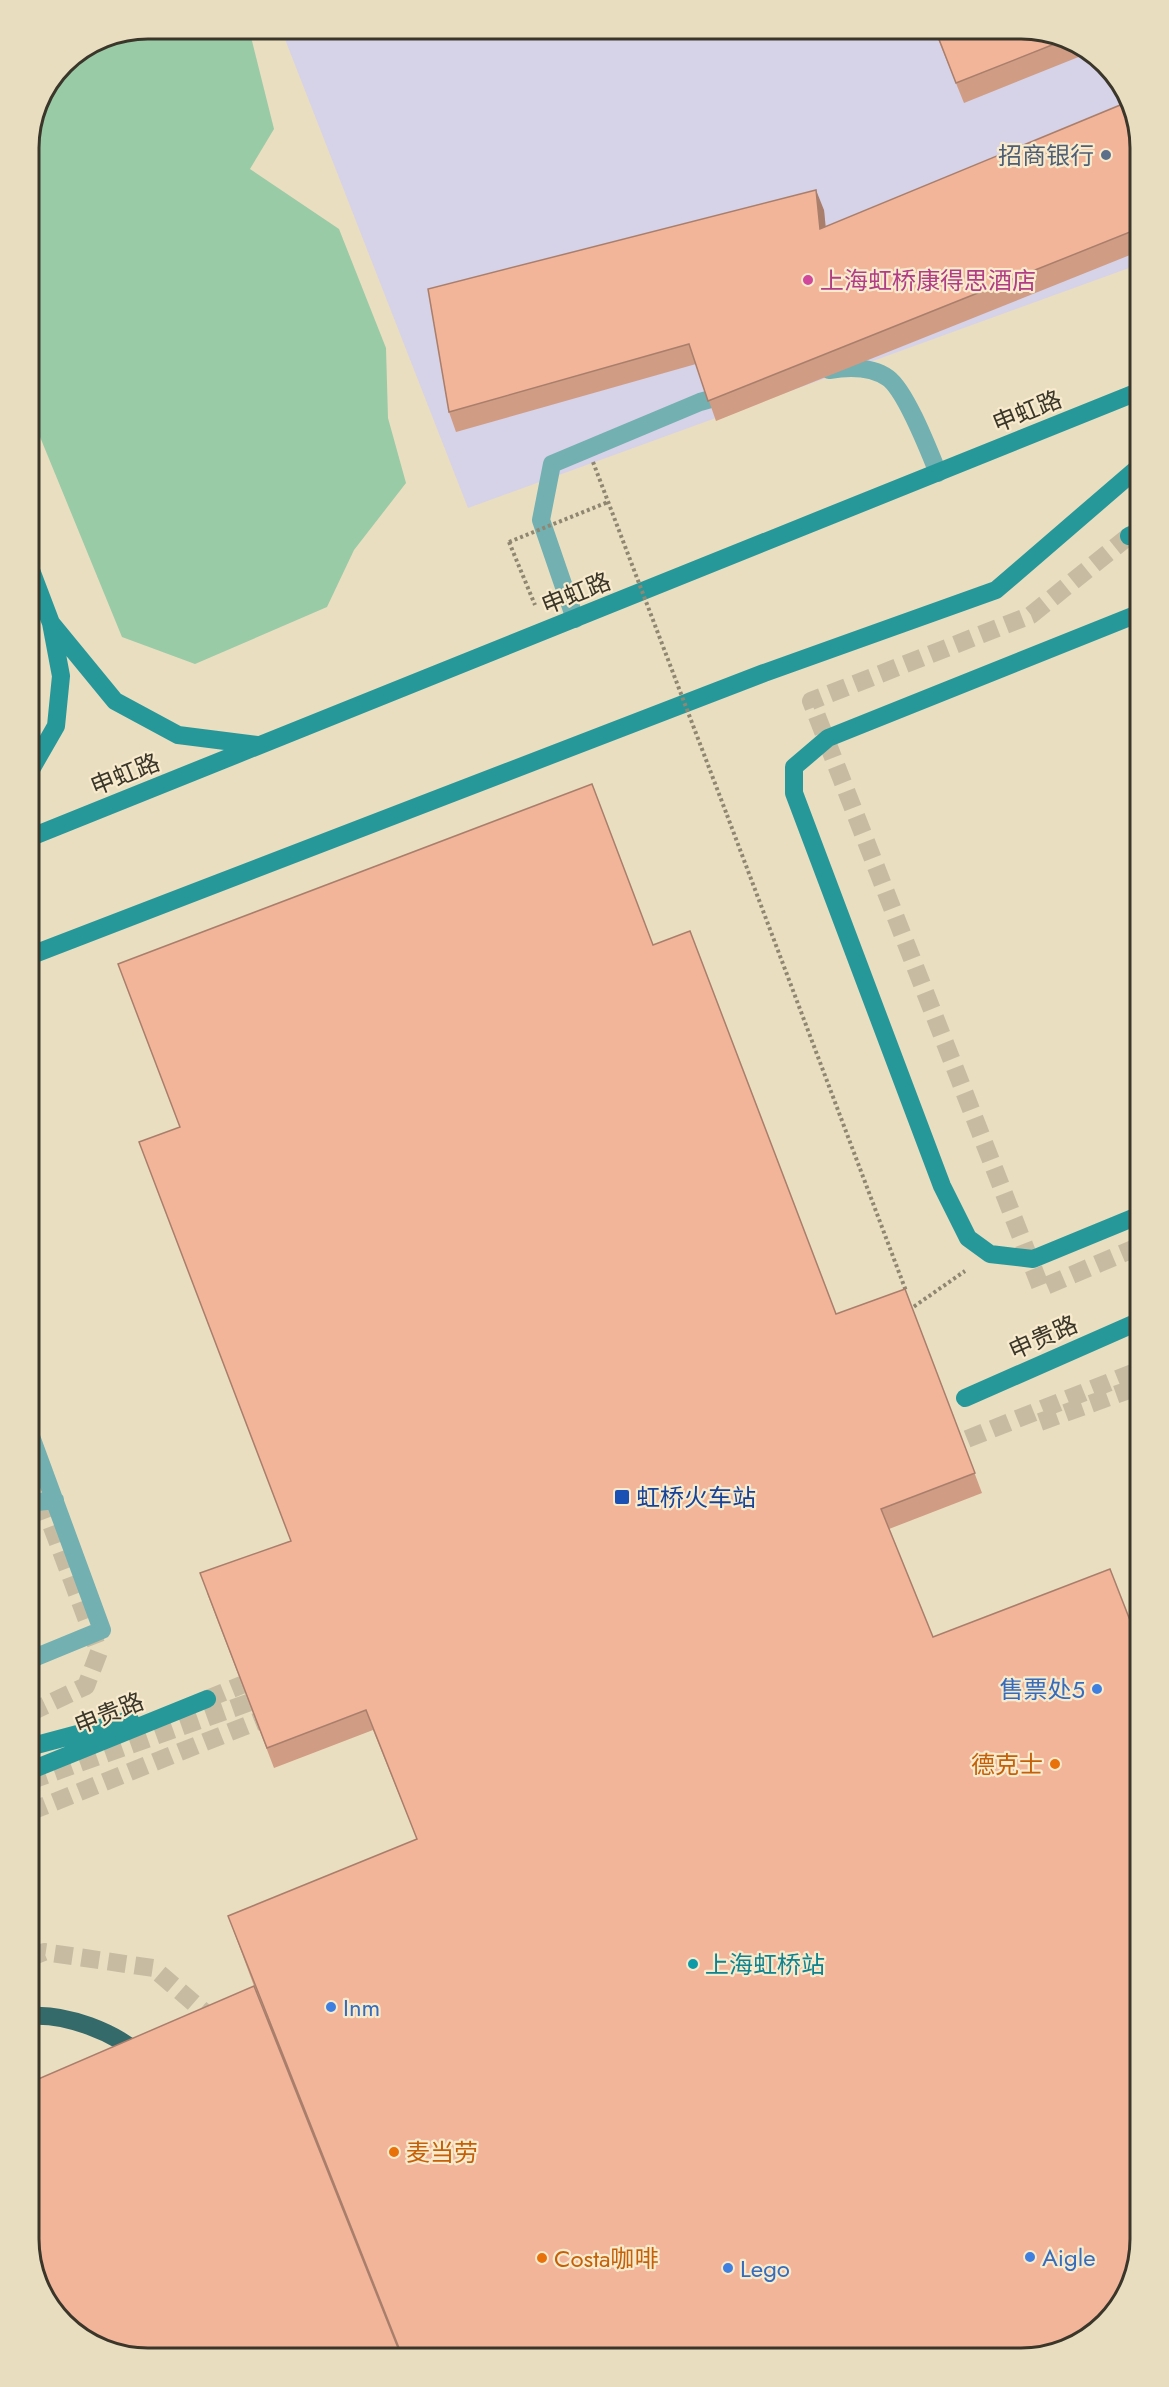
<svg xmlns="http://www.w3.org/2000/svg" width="1169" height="2387" font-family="Jost,'Noto Sans SC',sans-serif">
  <rect width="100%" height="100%" fill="#eadec0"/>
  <path fill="#d6d2e7" d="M281,29H1029L1093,53L1132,103L1140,148V264L468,508Z"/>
  <path fill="#99cba7" d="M148,29H249L274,129L250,169L339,229L386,348L388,418L406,483L354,550L327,607L195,664L122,637L29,410V141L38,102L64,63L103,37Z"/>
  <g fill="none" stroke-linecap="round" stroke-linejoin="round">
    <path stroke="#c7bca2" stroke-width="18" stroke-dasharray="18 9" stroke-linecap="butt" d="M29,1958L44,1952L153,1968L218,2024"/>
    <path stroke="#c7bca2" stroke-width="18" stroke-dasharray="18 9" stroke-linecap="butt" d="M1129,536L1031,615L811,701L1041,1288L1140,1246
      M1040,1422L1140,1386
      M942,1449L1140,1370
      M207,1699L264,1676
      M29,1713L86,1686L99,1652L29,1466
      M29,1781L270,1695
      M29,1812L278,1713"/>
    <path stroke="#8f8772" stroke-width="4" stroke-dasharray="3 3" stroke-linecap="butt" d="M509,542L535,605
      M727,815L906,1291
      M909,1310L965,1271"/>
    <path stroke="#72b0b1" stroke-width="18" d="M829,370C847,367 871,366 888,378C906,391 929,451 938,473
      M575,619L541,520L552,464L700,402L732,393
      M29,1503L55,1500
      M29,1660L102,1630L29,1431"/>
    <path stroke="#27989a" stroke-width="18" d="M1129,536L1140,531
      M51,623L115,701L178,735L257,745
      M29,773L56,726L61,676L51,623L29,565
      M29,838L1140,391
      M29,956L764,673L996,590L1140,466
      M1140,1215L1033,1259L990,1254L968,1238L942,1186L794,793V767L828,738L1140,613
      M965,1398L1140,1321
      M29,1747L130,1720
      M29,1771L207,1699"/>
    <path stroke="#356a6a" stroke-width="18" d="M29,2016C66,2013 115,2032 143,2057"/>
    <path stroke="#8f8772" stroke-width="4" stroke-dasharray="3 3" stroke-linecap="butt" d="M593,462L727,815
      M509,542L608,502"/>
  </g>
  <path fill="#d09c84" d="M934,29H1029L1091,52L964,103Z
    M1140,148V251L716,421L696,364L456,432L449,412L824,210L825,227Z
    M653,945L836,1314L905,1289L982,1493L889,1529L254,1986L228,1916L417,1839L373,1730L274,1768L207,1593L291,1541L179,1127Z"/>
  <path fill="#a97f6c" d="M816,190L824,210L828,249L820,229Z"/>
  <path fill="#f2b59a" stroke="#a97f6c" stroke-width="1.5" d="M935,29H1029L1062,41L956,83Z
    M1130,101L1132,103L1140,148V228L708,401L689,344L449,412L428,289L816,190L820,229Z
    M592,784L653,945L690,931L836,1314L905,1289L975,1473L881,1509L933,1637L1110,1569L1140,1646V2239L1120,2306L1066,2350L1021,2358H403L228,1916L417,1839L366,1710L267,1748L200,1573L291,1541L139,1142L180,1127L118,964Z
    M1140,1636V1646L1137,1638Z
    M254,1986L402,2358H141L76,2334L37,2284L28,2239L29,2083Z"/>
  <circle fill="#5c6f8a" stroke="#f8ebcd" stroke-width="2" cx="1106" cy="155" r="6"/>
  <circle fill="#d1479c" stroke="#f8ebcd" stroke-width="2" cx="808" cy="280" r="6"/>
  <rect fill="#1a4fb4" stroke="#f8ebcd" stroke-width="2" x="614" y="1489" width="16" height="16" rx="3"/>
  <g fill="#3f7fe0" stroke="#f8ebcd" stroke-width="2">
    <circle cx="1097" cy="1689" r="6"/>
    <circle cx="331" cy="2007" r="6"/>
    <circle cx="1030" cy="2257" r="6"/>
    <circle cx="728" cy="2268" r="6"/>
  </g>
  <g fill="#e8710a" stroke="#f8ebcd" stroke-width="2">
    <circle cx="1055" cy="1764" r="6"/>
    <circle cx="394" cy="2152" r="6"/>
    <circle cx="542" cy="2258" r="6"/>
  </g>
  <circle fill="#0f9aa8" stroke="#f8ebcd" stroke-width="2" cx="693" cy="1964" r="6"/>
  <g text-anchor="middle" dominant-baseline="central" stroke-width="4.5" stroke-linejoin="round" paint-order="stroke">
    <g font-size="24" fill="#4e5e75" stroke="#f8ebcd" text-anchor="end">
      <text x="1094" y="155">招商银行</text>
    </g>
    <g font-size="24" fill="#b23c85" stroke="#f8ebcd" text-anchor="start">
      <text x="820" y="280">上海虹桥康得思酒店</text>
    </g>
    <g font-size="24" fill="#3b362a" stroke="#f8ebcd">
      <text transform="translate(1027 411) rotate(-22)">申虹路</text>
      <text transform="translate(576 593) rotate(-22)">申虹路</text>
      <text transform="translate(125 774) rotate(-22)">申虹路</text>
      <text transform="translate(1043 1337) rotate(-24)">申贵路</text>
      <text transform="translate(109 1713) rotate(-22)">申贵路</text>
    </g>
    <g font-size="24" fill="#164399" stroke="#f8ebcd" text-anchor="start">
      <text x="636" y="1497">虹桥火车站</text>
    </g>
    <g font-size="24" fill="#366cbe" stroke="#f8ebcd" text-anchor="start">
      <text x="1085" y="1689" text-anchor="end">售票处5</text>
      <text x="343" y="2007">Inm</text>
      <text x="1042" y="2257">Aigle</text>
      <text x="740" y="2268">Lego</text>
    </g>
    <g font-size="24" fill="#c56008" stroke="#f8ebcd" text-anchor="start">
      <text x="1043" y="1764" text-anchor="end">德克士</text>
      <text x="406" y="2152">麦当劳</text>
      <text x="554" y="2258">Costa咖啡</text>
    </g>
    <g font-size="24" fill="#0d838f" stroke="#f8ebcd" text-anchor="start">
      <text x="705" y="1964">上海虹桥站</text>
    </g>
  </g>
  <path d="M0 0H1169V2387H0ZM148 39H1021A109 109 0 0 1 1130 148V2239A109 109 0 0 1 1021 2348H148A109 109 0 0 1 39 2239V148A109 109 0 0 1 148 39Z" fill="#e9ddc0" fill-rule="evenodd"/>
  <path fill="none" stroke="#3b362a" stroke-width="3" d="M148 39H1021A109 109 0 0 1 1130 148V2239A109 109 0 0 1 1021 2348H148A109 109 0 0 1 39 2239V148A109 109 0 0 1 148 39Z"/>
</svg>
